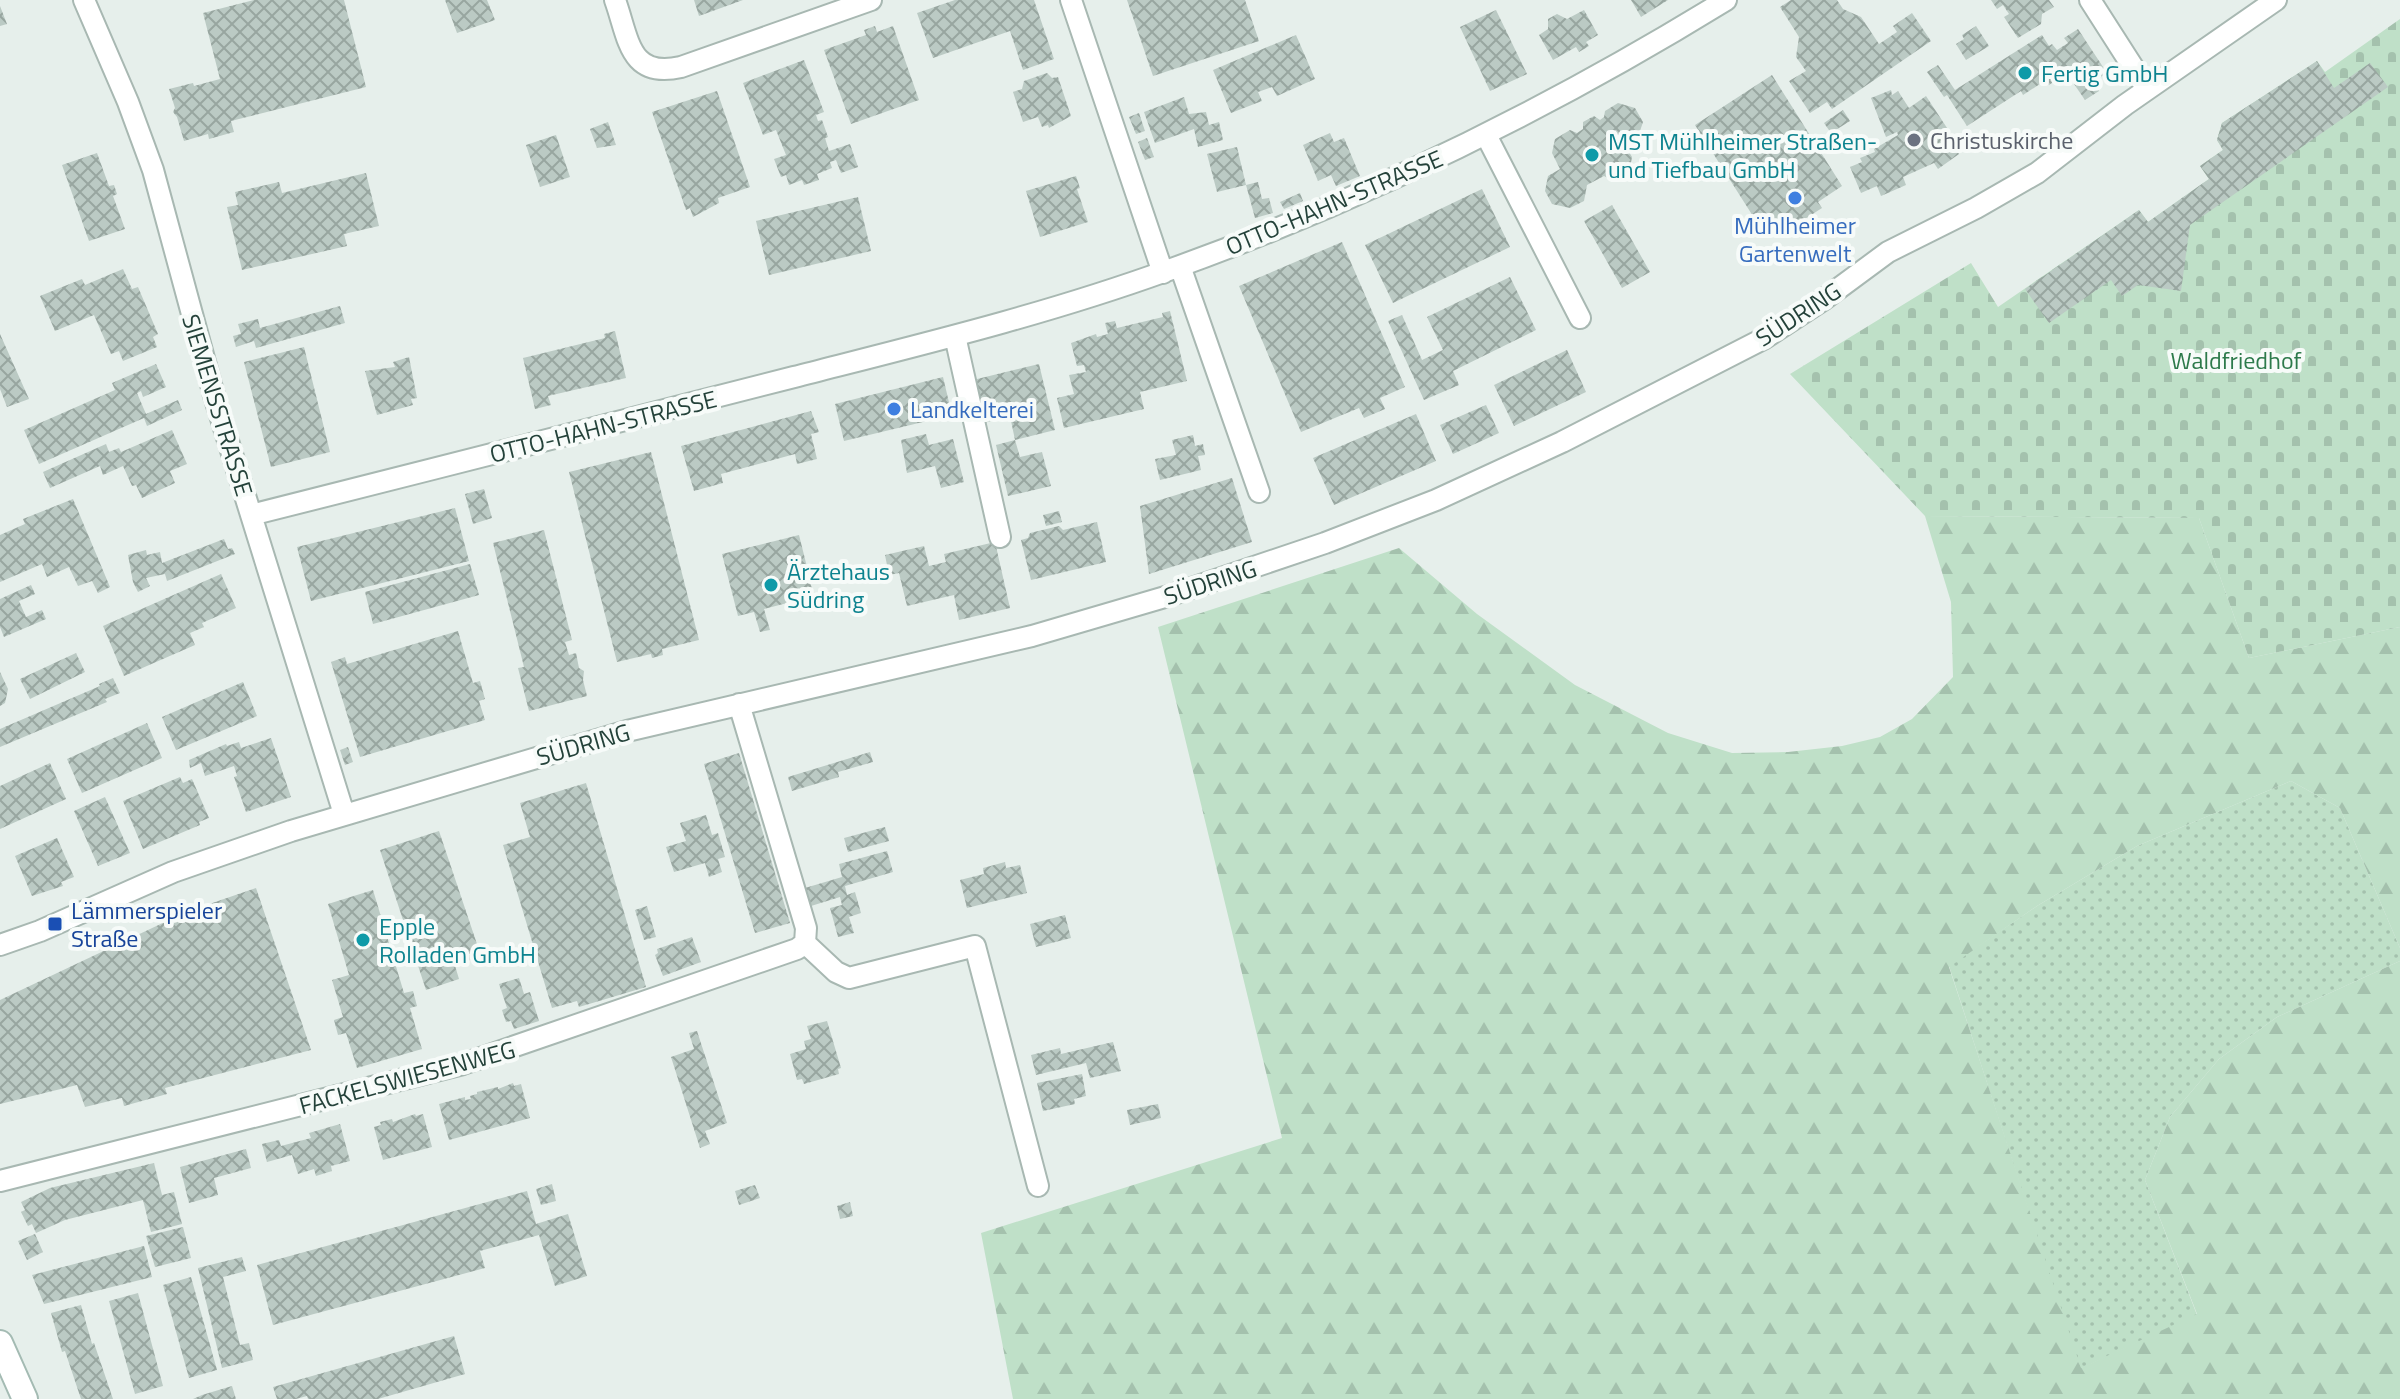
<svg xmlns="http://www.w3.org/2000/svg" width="2400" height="1399" font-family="'Titillium Web',sans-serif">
  <defs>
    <pattern id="grass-dots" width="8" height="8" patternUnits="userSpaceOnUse" patternTransform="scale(2)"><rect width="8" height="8" fill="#bfe0c8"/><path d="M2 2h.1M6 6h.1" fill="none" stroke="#a4c1ad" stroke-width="1.8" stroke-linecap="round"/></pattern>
    <pattern id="forest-firs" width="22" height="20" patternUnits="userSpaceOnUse" patternTransform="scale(2)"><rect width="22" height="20" fill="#bfe0c8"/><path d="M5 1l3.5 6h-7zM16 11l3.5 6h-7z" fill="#a4c1ad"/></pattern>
    <pattern id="cemetery-stones" width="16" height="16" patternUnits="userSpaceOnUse" patternTransform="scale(2)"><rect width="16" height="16" fill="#bfe0c8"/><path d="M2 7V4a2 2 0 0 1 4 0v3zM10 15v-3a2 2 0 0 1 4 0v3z" fill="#a4c1ad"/></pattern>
    <pattern id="building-cross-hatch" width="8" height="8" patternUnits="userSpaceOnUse" patternTransform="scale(2)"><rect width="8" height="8" fill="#bbcac4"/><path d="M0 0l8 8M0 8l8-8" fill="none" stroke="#98a6a0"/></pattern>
  </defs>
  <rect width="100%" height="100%" fill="#e6efeb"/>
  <path fill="url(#grass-dots)" d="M2291,781L2340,808L2400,948V961L2277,1017L2219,1059L2170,1117L2145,1180L2197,1315L2080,1369L1949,966L2037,906L2137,846Z"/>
  <path fill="url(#forest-firs)" d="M1925,516L2199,518L2249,658L2400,627V948L2340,808L2291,781L2137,846L2037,906L1949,967L2081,1368L2197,1314L2145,1180L2170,1117L2219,1059L2277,1017L2400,961V1399H1013L981,1233L1282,1138L1158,627L1399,548L1477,614L1575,685L1668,733L1732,753L1788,752L1842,746L1880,737L1912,719L1953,677L1951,602Z"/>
  <path fill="url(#cemetery-stones)" d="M2400,19V627L2249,658L2199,518L1925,516L1790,374L1971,263L1998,307L2139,210L2148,222L2209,179L2200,166L2223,150L2217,140L2222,123L2317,61L2325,72Z"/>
  <path fill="url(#building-cross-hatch)" d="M254,0H344L366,87L231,121L234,132L209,139L208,134L184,141L177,117L173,112L175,108L169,89L193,83L194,86L220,79L203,13Z
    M445,0H487L495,20L457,33Z
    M694,0H743L699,16Z
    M955,0H1034L1054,59L1023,70L1010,31L933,58L917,13Z
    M1127,0H1245L1259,41L1153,76Z
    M1631,0H1668L1641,17Z
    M1791,0H1837L1843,9L1861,17L1879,44L1897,32L1893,26L1912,13L1931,41L1832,109L1827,102L1810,113L1789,81L1806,71L1796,57L1799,37L1780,7Z
    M1991,0H2049L2054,7L2042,14L2041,24L2018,38L2004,17L2009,14L2003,5L1997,9Z
    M0,6L7,24L0,26Z
    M1496,10L1527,74L1490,91L1460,27Z
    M1584,10L1598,35L1586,42L1589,46L1579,52L1576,47L1553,60L1539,35L1548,29V19L1557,14L1567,19Z
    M875,26L877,32L893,26L919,100L851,124L824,50L866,35L864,30Z
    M1976,26L1989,46L1966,60L1956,44L1964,39L1962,35Z
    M2078,29L2107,73L2093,82L2099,91L2085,100L2074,84L2078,81L2071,70L2049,85L2046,80L2023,95L2021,91L1967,126L1947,95L1944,97L1927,72L1938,65L1955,90L2042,35L2049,46L2052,44L2057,50L2068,43L2064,38Z
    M1296,35L1315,79L1277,96L1272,87L1258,92L1262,101L1231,113L1213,70Z
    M804,60L824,112L816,115L818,121L822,120L828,137L825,138L829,151L850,144L858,167L841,173L836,160L830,162L832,168L817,174L819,180L804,185L802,180L789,185L786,175L781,177L774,159L786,155L776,130L763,135L743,83Z
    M2317,61L2334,88L2370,63L2388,87L2190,225L2181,291L2138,285L2122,296L2111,280L2049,323L2025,289L2139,210L2148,222L2209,179L2200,166L2223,150L2217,140L2222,123Z
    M1047,73L1052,78L1058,77L1071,116L1049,128L1048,125L1042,127L1038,117L1023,122L1013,92L1022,89L1024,81Z
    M1772,75L1842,186L1818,202L1822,208L1794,226L1789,219L1765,235L1695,125Z
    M1891,90L1892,95L1898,91L1909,108L1926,96L1953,137L1949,139L1959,154L1938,169L1934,163L1903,177L1906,185L1881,196L1877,186L1861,193L1850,167L1862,162L1860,158L1875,152L1874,149L1898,135L1897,132L1886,137L1871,98Z
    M717,91L750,187L718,198L719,203L693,217L690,208L686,210L652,112Z
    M1184,97L1189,114L1206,112L1209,125L1219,122L1223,140L1198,147L1194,129L1155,143L1144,112Z
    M1618,103L1635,108L1643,122L1638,137L1625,145L1632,157L1629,174L1615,182L1604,176L1587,185L1584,201L1570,208L1552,204L1545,191L1548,176L1560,169L1552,153L1555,139L1570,130L1577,133L1583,129V122L1594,116L1600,120L1604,117L1605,111Z
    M1843,110L1850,121L1831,133L1824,123Z
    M1139,113L1145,131L1136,134L1129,117Z
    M608,122L616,145L597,148L590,129Z
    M1330,133L1334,142L1344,138L1360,176L1336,186L1331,175L1318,181L1303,145Z
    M556,135L570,177L540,187L526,145Z
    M1147,138L1154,157L1145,160L1138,142Z
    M1237,147L1246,185L1217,192L1207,154Z
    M97,153L109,186L114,185L117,194L113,196L125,229L89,241L62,165Z
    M366,173L379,226L344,234L347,246L242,270L227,207L238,205L235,192L279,182L282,193Z
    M1076,176L1080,188L1077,189L1088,222L1040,237L1026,191Z
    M1258,182L1262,199L1269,198L1273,213L1255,218L1246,185Z
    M1482,189L1510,247L1393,303L1365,245Z
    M1300,193L1303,201L1284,209L1280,202Z
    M858,197L871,251L769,275L756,221Z
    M1612,205L1650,272L1622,288L1584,221Z
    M1342,242L1405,387L1380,398L1385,409L1364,418L1359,408L1301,432L1239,286Z
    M123,269L132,289L138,287L158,334L153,337L157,347L123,361L119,351L111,354L94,315L55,331L40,296L82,279L85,285Z
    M1510,277L1536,330L1453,371L1459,385L1424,400L1388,321L1402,315L1422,360L1443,350L1427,317Z
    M340,306L345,323L256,348L254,341L236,347L233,336L241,334L238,324L258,319L260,328Z
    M1170,311L1187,381L1140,392L1144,409L1064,428L1057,398L1074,394L1069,375L1086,372L1084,365L1077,366L1071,343L1096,334L1097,337L1108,334L1105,323L1115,321L1117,328L1163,317L1162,313Z
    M615,331L626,378L548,396L551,405L535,409L523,358L605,338L604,334Z
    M0,334L29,399L7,407L0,389Z
    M304,347L330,452L271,467L244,362Z
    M1567,350L1586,392L1514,426L1494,385Z
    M409,357L417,398L411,399L413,405L377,415L365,371L395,367L393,362Z
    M156,364L166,387L143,397L141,391L137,393L146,414L178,400L182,410L147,426L144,418L39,464L24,430L115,390L112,383Z
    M1039,364L1055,430L1015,440L1010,416L984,423L973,380Z
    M943,377L952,415L844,441L835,404Z
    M1486,405L1499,433L1453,454L1440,425Z
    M811,411L819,432L811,434L817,459L797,464L795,454L721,474L723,483L694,491L681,446Z
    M1416,414L1436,461L1334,505L1313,458Z
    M172,430L187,464L170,471L175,483L142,498L136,485L132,486L123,466L103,475L100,466L50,488L43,472L106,444L109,452L119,448L121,452Z
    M926,434L929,445L953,439L964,482L941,488L935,466L907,473L901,440Z
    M1193,435L1195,446L1203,444L1205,455L1198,456L1201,470L1160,480L1155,459L1176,455L1172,440Z
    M1015,440L1020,457L1042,452L1051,486L1008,496L996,445Z
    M651,452L699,640L662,649L663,655L652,658L651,654L617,662L569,472Z
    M1232,478L1252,542L1149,574L1140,506Z
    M484,489L492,518L473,524L465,494Z
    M73,499L110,587L98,593L92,581L78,586L69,567L47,577L42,564L0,582V535L25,524L23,519Z
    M455,508L469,561L311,601L297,547Z
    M1059,511L1062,522L1046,526L1043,515Z
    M1097,522L1106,562L1031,580L1021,540L1028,538L1030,533L1059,526L1063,530Z
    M544,530L572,640L565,642L569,655L576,653L579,668L584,671L583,680L587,696L529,711L518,668L524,667L493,543Z
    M799,535L807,567L812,565L814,573L808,574L814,596L764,609L770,630L760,632L754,612L738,616L722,554Z
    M224,539L228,549L232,548L235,554L167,581L165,574L146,578L150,586L138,592L133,582L128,555L146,550L147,555L160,552L162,563Z
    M995,542L1010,608L959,620L954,595L907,606L899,573L889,575L885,555L924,546L929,566L946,562L944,554Z
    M470,564L479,595L373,624L365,592Z
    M221,574L236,608L202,623L204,627L190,633L195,645L124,676L103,626Z
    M31,585L35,594L19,601L26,617L42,610L46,619L4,637L0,627V599Z
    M458,631L473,683L480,681L485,699L479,701L485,720L360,757L331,662L345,657L347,664Z
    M76,653L85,672L30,699L20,679Z
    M0,672L8,689L5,703L0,706Z
    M113,678L120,693L105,699L107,702L0,747V729L100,686L99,684Z
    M243,682L257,716L176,750L162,717Z
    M147,723L162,758L82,793L67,759Z
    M271,738L291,797L246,812L234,777L237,776L234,766L205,776L201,763L190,768L189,760L226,744L227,746L239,742L241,748Z
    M348,747L353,762L345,765L340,750Z
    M870,752L873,762L838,772L839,777L792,791L788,777Z
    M739,753L790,923L755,933L704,764Z
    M50,763L66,799L0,829V786Z
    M180,777L183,783L192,779L209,818L199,822L200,825L143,849L123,801Z
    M586,783L646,987L579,1007L577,1001L552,1008L503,845L530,837L520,803Z
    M105,797L130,853L98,866L74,811Z
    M706,815L712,835L718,833L725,857L718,859L722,872L709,877L705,863L674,872L666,847L686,841L680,823Z
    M885,827L889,841L848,852L844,838Z
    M439,831L479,950L469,954L471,960L460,963L458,957L453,959L459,979L426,990L380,850Z
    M57,838L74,877L61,882L63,886L32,896L15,856Z
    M887,851L893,872L845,886L847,895L855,892L861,913L849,917L854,933L838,937L830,908L842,905L840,897L811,906L805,888L842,877L839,864Z
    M1005,862L1006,868L1020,865L1027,893L967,908L960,880L984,874L983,868Z
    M256,888L311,1050L165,1088L167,1094L124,1106L122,1098L85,1107L77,1085L0,1104V1000L186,912Z
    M373,890L404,993L413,991L417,1006L410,1008L422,1049L357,1068L346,1033L338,1035L334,1020L343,1017L332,980L349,975L328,904Z
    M647,906L656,937L644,940L635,910Z
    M1065,915L1071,938L1036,947L1030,924Z
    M692,937L701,962L663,976L655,955L658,953L657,949Z
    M519,978L524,994L530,992L539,1021L514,1029L511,1021L506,1022L502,1010L507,1008L499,984Z
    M827,1021L841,1068L838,1069L839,1074L804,1084L802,1079L797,1080L790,1054L806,1049L804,1041L811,1039L807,1026Z
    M697,1031L727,1123L705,1131L710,1144L700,1148L671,1057L694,1049L689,1033Z
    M1113,1042L1121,1071L1090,1078L1086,1063L1036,1075L1031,1055L1060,1048L1061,1054Z
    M1082,1074L1086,1096L1074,1099L1075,1104L1043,1111L1037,1083Z
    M513,1083L514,1086L521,1084L530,1118L449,1140L439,1104L465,1097V1100L471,1099L470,1096L477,1094V1092L498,1087V1089Z
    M1158,1104L1161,1118L1130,1125L1127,1110Z
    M415,1114L416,1116L423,1114L432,1147L383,1160L374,1127L381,1125L380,1122L392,1119L393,1122Z
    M340,1124L350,1161L331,1166L332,1171L316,1176L314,1169L298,1174L292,1155L267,1162L262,1144L279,1140L281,1146L311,1138L309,1133Z
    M246,1149L251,1168L214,1178L218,1195L189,1203L180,1167Z
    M154,1163L162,1195L174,1192L182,1224L151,1232L143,1200L65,1220L36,1233L32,1224L28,1226L21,1212L25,1210L21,1202L50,1188Z
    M552,1184L556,1201L541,1205L536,1189Z
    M755,1185L760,1198L739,1205L735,1191Z
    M527,1191L536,1224L568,1214L587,1276L555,1286L539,1235L480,1251L485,1268L273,1325L257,1265Z
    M850,1202L853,1216L840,1219L837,1206Z
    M183,1227L191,1258L155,1267L146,1236Z
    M35,1234L43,1252L27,1260L18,1241Z
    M144,1246L152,1277L44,1304L32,1275Z
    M242,1257L246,1271L223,1277L240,1345L249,1343L253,1360L222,1368L198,1268Z
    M191,1277L217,1370L189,1378L163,1285Z
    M138,1293L163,1386L135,1394L109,1301Z
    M81,1305L92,1344L94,1343L113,1399H81L65,1351L62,1352L51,1313Z
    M454,1336L465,1374L378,1399H308L307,1396L296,1399H277L273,1387Z
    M232,1386L236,1399H193L202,1395Z"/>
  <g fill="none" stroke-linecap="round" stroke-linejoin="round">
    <defs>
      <path id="street" d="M84,0L128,102L153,170L215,399L344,814
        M615,0C629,39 629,79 681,67L871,0
        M1071,0L1163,273
        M2090,0L2147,89
        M1486,135L1580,318
        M1180,266L1259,492
        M955,336L1000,537
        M251,515C432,469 613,424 794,377C919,345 1044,315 1166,271C1362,201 1549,109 1726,0
        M805,943L836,972L849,978L975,946L1038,1186
        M0,945L40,931L173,872L291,831L627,731L1032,636L1165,597L1325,543L1436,500L1562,442L1765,338L1823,300L1888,252L1976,208L2037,173L2125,105L2276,0
        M0,1181L463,1064L797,949L805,943L806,928L739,704"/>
      <path id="secondary" d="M0,1343L25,1399"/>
    </defs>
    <use href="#street" stroke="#a8b8b2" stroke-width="24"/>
    <use href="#secondary" stroke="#a4bbb3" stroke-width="28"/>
    <use href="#street" stroke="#fff" stroke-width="20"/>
    <use href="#secondary" stroke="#fff" stroke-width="24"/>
  </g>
  <g fill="#0f9aa8" stroke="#f7fbf9" stroke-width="3">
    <circle cx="2025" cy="73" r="8"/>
    <circle cx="1592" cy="155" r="8"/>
    <circle cx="771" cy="585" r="8"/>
    <circle cx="363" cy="940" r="8"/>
  </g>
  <circle fill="#6b7280" stroke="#f7fbf9" stroke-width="3" cx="1914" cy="140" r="8"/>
  <g fill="#3f7fe0" stroke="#f7fbf9" stroke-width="3">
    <circle cx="1795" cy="198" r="8"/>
    <circle cx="894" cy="409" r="8"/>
  </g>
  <rect fill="#1a4fb4" stroke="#f7fbf9" stroke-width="3" x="47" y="916" width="16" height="16" rx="4"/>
  <g text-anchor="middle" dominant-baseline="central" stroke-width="8" stroke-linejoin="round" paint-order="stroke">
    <g font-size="24" fill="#0d838f" stroke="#f7fbf9" text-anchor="start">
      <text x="2041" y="73">Fertig GmbH</text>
      <text x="1608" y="141">MST Mühlheimer Straßen-<tspan x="1608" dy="28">und Tiefbau GmbH</tspan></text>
      <text x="787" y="571">Ärztehaus<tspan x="787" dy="28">Südring</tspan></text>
      <text x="379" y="926">Epple<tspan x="379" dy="28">Rolladen GmbH</tspan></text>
    </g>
    <g font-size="24" fill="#5b616d" stroke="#f7fbf9" text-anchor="start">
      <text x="1930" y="140">Christuskirche</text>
    </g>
    <g font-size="24" fill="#24423a" stroke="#f7fbf9">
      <text transform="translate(1334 202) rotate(-23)">OTTO-HAHN-STRASSE</text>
      <text transform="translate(1798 314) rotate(-33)">SÜDRING</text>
      <text transform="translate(218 405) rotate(73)">SIEMENSSTRASSE</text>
      <text transform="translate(603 426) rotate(-14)">OTTO-HAHN-STRASSE</text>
      <text transform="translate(1210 582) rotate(-18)">SÜDRING</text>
      <text transform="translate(583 744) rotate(-16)">SÜDRING</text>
      <text transform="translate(407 1077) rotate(-15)">FACKELSWIESENWEG</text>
    </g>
    <g font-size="24" fill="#366cbe" stroke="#f7fbf9">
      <text x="1795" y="225">Mühlheimer<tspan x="1795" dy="28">Gartenwelt</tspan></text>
      <text x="910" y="409" text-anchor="start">Landkelterei</text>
    </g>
    <g font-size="24" fill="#2d7a4b" stroke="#f7fbf9">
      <text x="2236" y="360">Waldfriedhof</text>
    </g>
    <g font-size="24" fill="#164399" stroke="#f7fbf9" text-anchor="start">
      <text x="71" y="910">Lämmerspieler<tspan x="71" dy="28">Straße</tspan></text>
    </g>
  </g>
</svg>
